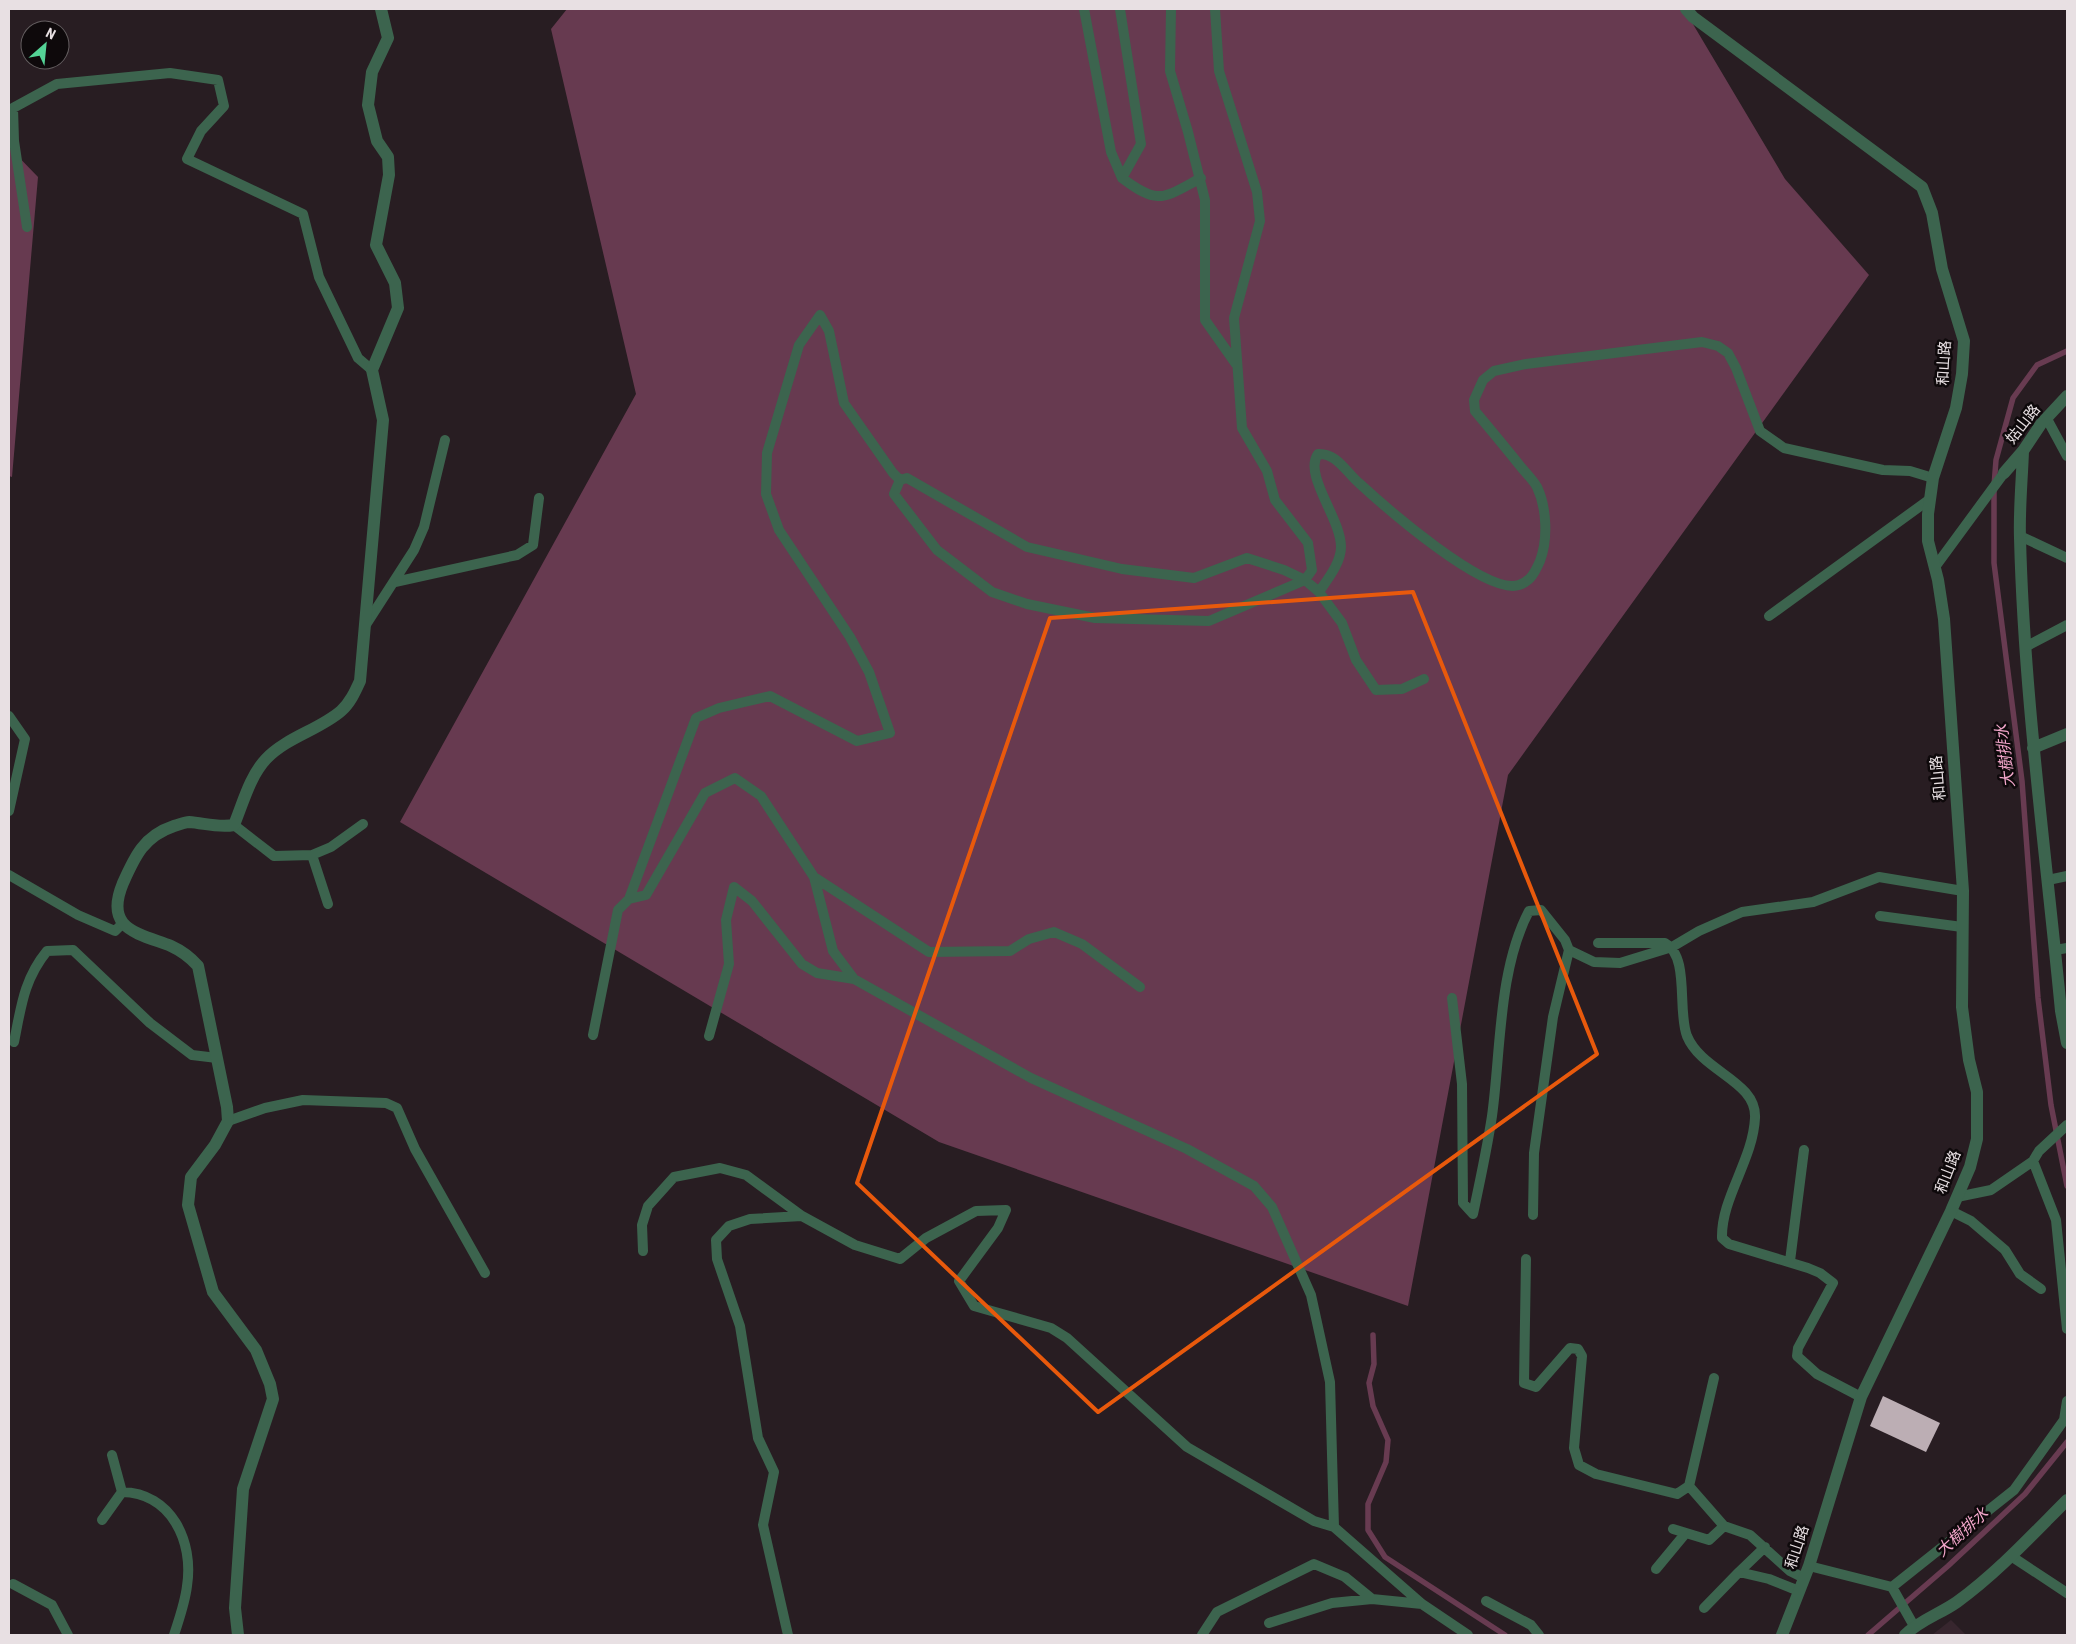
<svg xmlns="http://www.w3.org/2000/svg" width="2076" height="1644" font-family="'Roboto Condensed','Noto Sans TC',sans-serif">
  <rect width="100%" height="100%" fill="#281d22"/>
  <path fill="#37262e" d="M1951,1620L1966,1635H1932Z"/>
  <path fill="#673a50" d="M567,9H1684L1785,179L1869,275L1508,775L1408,1306L939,1142L400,822L636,394L551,29Z
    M9,147L38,177L12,477L9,476Z"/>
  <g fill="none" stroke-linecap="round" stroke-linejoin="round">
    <path stroke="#683b51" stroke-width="5.5" d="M2067,351L2037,365L2013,398L1996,460L1994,486V563L2022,781L2038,998L2051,1105L2067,1186
      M1373,1335L1374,1364L1369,1383L1373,1406L1388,1440L1386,1462L1368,1504V1530L1385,1557L1505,1635
      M1868,1635L1948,1566L2025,1494L2067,1442"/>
  </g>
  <path fill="#bcaeb4" d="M1883,1396L1940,1423L1926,1452L1870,1426Z"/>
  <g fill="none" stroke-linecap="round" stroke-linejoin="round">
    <path stroke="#3c644e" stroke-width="10" d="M1084,9L1111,152L1122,178L1141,144L1120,9
      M1171,9L1170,71L1188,132L1205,200V320L1236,364
      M1122,178C1159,206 1163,198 1201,178
      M27,227L14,141L13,108L57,84L170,73L218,80L224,106L201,131L187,159L303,214L319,277L358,358L372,370
      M2047,419L2067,456
      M900,480L907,478L1027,547L1122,569L1194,578L1247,558L1284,570L1305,580L1319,592L1342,623L1356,660L1376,690L1402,689L1424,679
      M2020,536L2067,558
      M1935,567L2004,473
      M395,582L517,555L533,545L539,498
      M1319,592C1327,580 1341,563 1341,547C1341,518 1303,475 1318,454C1337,453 1346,472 1359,483C1384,506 1486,596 1519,585C1531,581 1535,572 1540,561C1548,540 1547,508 1537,487C1533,480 1526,473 1521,467C1506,448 1490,429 1475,411L1474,400L1483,380L1494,371L1526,364L1702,342L1718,346L1728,353L1736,368L1760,431L1784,448L1883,470L1910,471L1933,478
      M1769,616L1930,499
      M367,623L414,550L424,527L445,440
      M2025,647L2067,625
      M9,716L25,739L9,811
      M234,825L274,856L312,855L331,847L363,824
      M312,855L328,904
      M9,875L78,915L115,931L123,923
      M814,877L929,952L1010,951L1029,939L1054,932L1082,944L1140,987
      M2048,880L2067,876
      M1880,916L1962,927
      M1598,943H1665C1690,957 1677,1010 1687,1036C1702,1072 1757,1081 1755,1118C1753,1160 1721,1198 1722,1238L1729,1244L1808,1268L1820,1273L1833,1283L1798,1348L1797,1356L1817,1374L1861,1397
      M2055,950L2067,948
      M1452,998L1462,1084L1463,1203L1473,1214C1480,1181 1487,1149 1492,1116C1501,1051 1498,970 1529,911L1541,910L1565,940L1569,950L1594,962L1620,963L1672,947L1699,931L1742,912L1813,902L1879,877L1963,891
      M593,1035L618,910L629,899
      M709,1036L729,964L726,920L734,887L752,901L802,964L817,973L854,979L833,951L814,877L761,796L735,778L705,793L646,895L629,899L696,718L719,708L770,696L857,741L890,733L869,672L850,637L779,530L766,494L767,453L799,345L820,315L829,331L844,403L893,473L900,480L894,494L937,550L992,592L1027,604L1095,618L1209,621L1305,580L1312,570L1308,543L1275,500L1267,471L1242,428L1234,318L1260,221L1257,192L1219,71L1215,9
      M14,1042C21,1007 24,979 47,951L73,950L150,1023L192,1055L217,1058
      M228,1121L265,1108L303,1100L386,1103L397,1108L415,1149L485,1273
      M2033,1161L2056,1220L2067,1329
      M1957,1197L1991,1190L2033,1161L2039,1151L2067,1125
      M1951,1211L1971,1221L2005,1250L2020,1274L2041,1289
      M1533,1215L1534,1153L1553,1017L1569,950
      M643,1251L642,1225L648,1206L674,1177L720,1168L746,1175L802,1216
      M1526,1259L1524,1383L1536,1387L1570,1348L1578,1349L1582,1356L1574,1448L1579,1465L1596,1474L1677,1494L1689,1486L1714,1378
      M1790,1261L1804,1150
      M112,1455L122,1492C171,1493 194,1541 187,1586C185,1603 179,1619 174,1635
      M1689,1486L1724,1526L1750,1535L1790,1571L1804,1578
      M102,1520L122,1492
      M1334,1527L1422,1604L1468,1635
      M1673,1529L1709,1540L1724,1526
      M2011,1556L2067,1593
      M1809,1566L1892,1587L2014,1490L2064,1420L2067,1401
      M1656,1569L1685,1534
      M1739,1572L1765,1547
      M13,1584L52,1605L68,1635
      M1892,1587L1914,1626
      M1486,1601L1531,1625L1539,1635
      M1704,1608L1739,1572L1769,1579L1799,1591
      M1269,1623L1332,1603L1372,1599L1422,1604
      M788,1635L763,1525L774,1472L758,1438L740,1326L717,1259L716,1240L729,1226L750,1219L802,1216L855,1245L900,1259L926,1238L976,1211L1006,1210L998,1228L959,1281L974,1306L1051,1328L1067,1338L1187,1447L1314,1521L1334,1527L1330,1382L1311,1295L1272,1207L1254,1186L1187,1149L1031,1078L854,979
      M1202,1635L1217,1612L1314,1564L1345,1577L1372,1599"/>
    <path stroke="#3c644e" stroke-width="12" d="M1686,9L1693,17L1922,187L1932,213L1942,269L1964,341L1962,374L1956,408L1933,478L1928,514V541L1938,580L1944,619L1963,891L1962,1007L1969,1060L1977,1092V1139L1970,1167L1951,1211L1861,1397L1809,1566L1782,1635
      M2023,451C2022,480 2019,509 2020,538C2024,696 2046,854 2061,1011L2067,1043
      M2004,473L2023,451L2041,424L2067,396
      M2033,748L2067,734
      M238,1635L235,1608L243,1489L273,1399L270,1384L256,1350L213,1292L188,1205L191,1177L215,1145L228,1121L227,1107L198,966C190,957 182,951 171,946C157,940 133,935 123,923C114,912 118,895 123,883C135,856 144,836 174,826C179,825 184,822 189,822C204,823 218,828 234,825C243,803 250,776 266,759C287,737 319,730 341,711C350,703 355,692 360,681L383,420L372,370L398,308L395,283L376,245L389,175L388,157L377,141L368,105L372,72L388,38L381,9
      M1905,1635C1920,1620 1940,1614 1957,1602C1997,1573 2032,1535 2067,1500"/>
  </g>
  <path fill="none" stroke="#e8590c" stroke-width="4" stroke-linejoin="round" d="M1413,592L1597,1054L1098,1412L857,1183L1050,618Z"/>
  <g text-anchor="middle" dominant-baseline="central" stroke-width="5" stroke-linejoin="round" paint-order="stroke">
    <g font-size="15" fill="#e8e0e3" stroke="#0e090b">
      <text transform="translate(1944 363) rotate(-87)">和山路</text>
      <text transform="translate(2023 424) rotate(-52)">姑山路</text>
      <text transform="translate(1938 778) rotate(-95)">和山路</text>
      <text transform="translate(1948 1172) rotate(-69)">和山路</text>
      <text transform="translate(1797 1547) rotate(-72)">和山路</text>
    </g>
    <g font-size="16" font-style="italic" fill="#f3a7cb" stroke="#0e090b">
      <text transform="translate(2005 756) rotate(-97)">大樹排水</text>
      <text transform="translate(1962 1532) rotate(-42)">大樹排水</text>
    </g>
  </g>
  <rect width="2076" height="1644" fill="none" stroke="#e8e0e3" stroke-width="20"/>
  <g transform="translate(45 45) rotate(27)"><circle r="24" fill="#0e090b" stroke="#655f61"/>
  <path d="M0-4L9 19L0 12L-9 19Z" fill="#54d396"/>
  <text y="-8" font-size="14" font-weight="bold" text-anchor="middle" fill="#e8e0e3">N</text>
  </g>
</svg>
